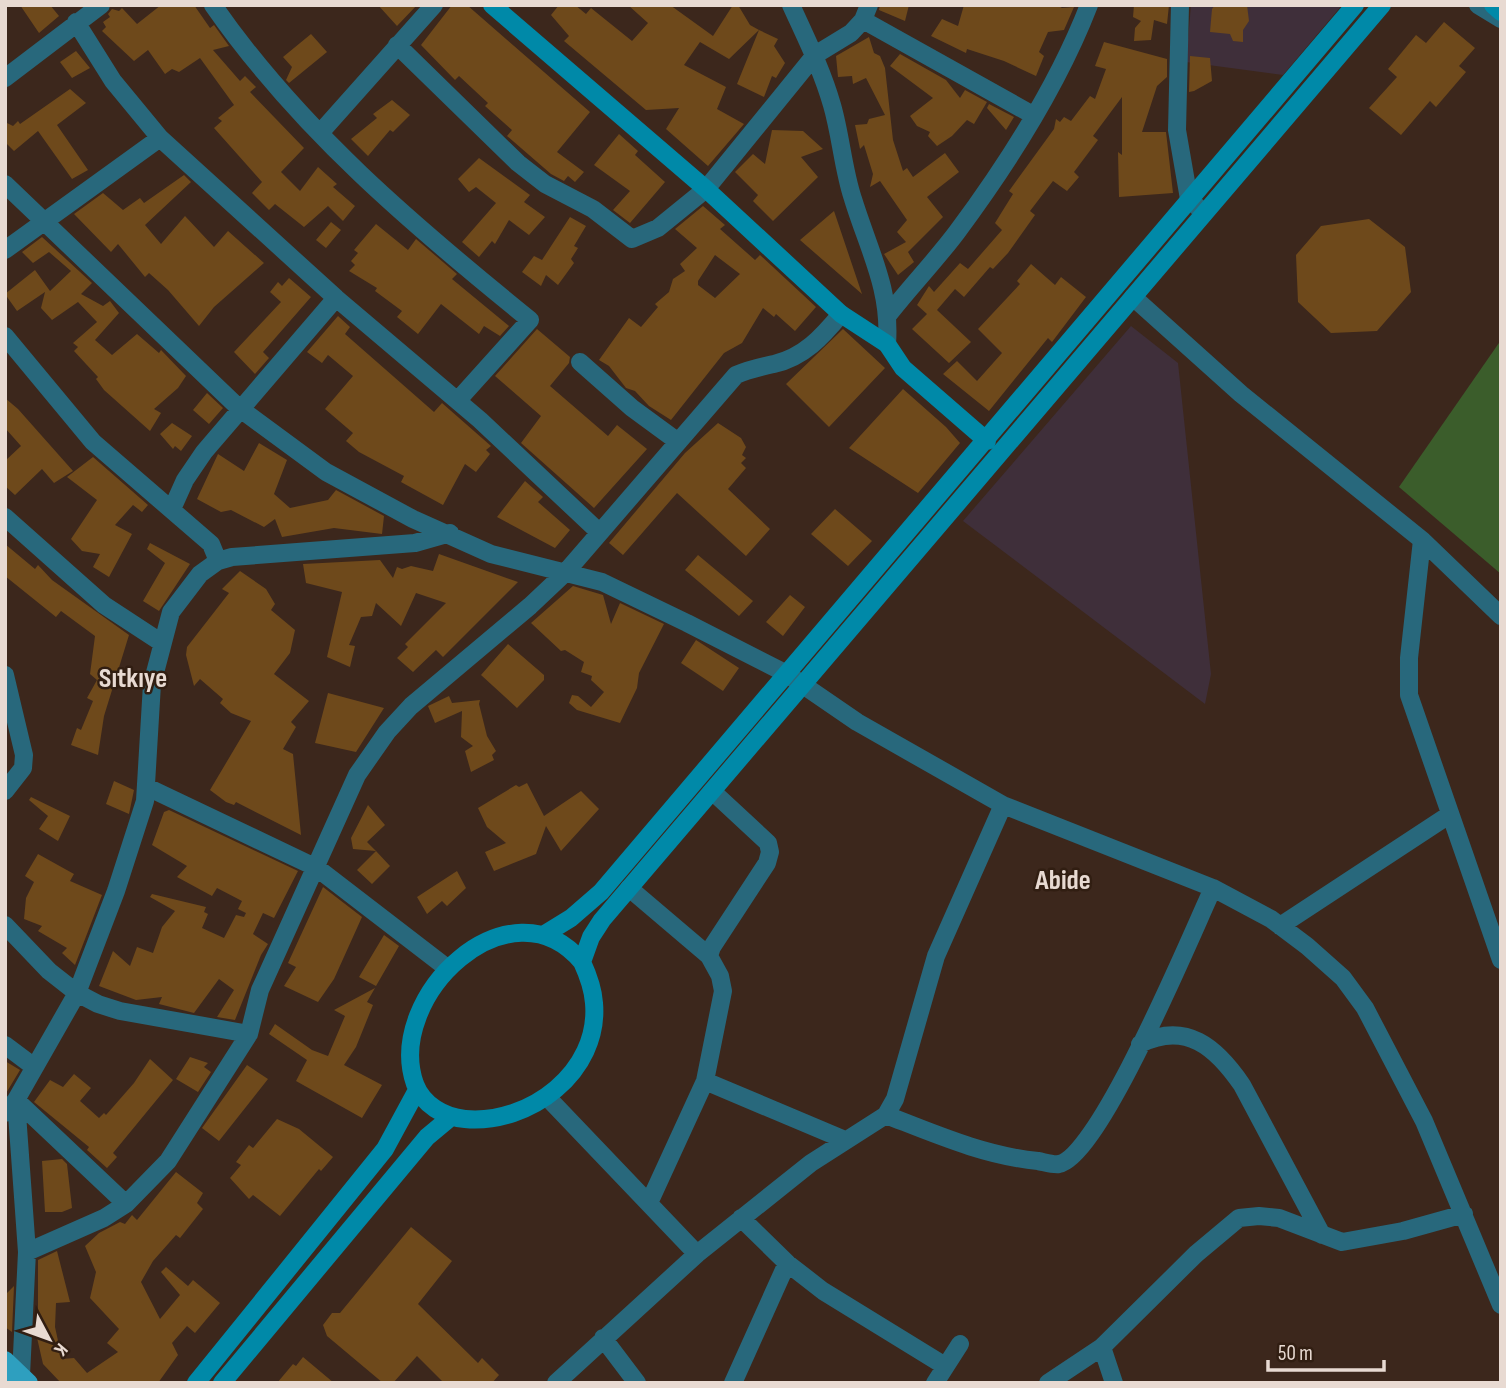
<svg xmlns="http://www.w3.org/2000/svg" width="1506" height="1388" font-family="'Sofia Sans Condensed',sans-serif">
  <rect width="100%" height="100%" fill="#3c271c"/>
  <path fill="#3f2f3a" d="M1191,5H1342L1283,75L1186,62Z
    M1131,326L1178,363L1211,674L1205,704L963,521Z"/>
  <path fill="#3b5d2b" d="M1501,340V574L1399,487Z"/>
  <path fill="#6e491b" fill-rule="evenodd" d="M20,5H50L59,16L39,33Z
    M161,5H194L210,28L214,25L229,46L213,50L240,81L245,76L256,87L250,92L304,148L281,172L300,191L318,167L337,184L333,187L355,206L343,221L328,206L304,227L275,204L269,210L252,193L262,182L214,128L222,121L218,118L234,105L200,58L179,72L172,69L165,74L148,50L134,61L102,31L106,27L103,22L110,17L108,14L112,9L119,11L122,8L137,24Z
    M378,5H417L397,26Z
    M452,5H467L590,112L557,152L584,172L575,182L568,176L564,181L551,174L507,136L512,130L485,106L488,103L459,76L455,80L421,45Z
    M559,5H575L586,14L591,8L632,41L648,23L628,5H670L713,36L733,5H738L750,25L759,30L729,59L700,42L684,65L726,87L717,109L744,124L708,166L666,129L679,108L646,110L564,41L569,36L551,15Z
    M880,5H909L905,21L879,10Z
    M964,5H1057L1062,8L1074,7L1064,30L1048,32L1039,52L1044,56L1036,76L1004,61L967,49L966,53L931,36L942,19L958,26Z
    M1134,5H1169L1167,24L1154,20L1151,40L1134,41L1135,28L1141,21L1133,17Z
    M1215,5H1247L1249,21L1243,30V42L1233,41L1230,34L1210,32L1212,9Z
    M1444,22L1475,48L1459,66L1466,72L1436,107L1430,101L1401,135L1369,108L1397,77L1388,69L1416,35L1426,43Z
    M759,30L778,39L774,46L785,63L776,78L772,76L764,97L737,84Z
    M311,34L327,52L289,83L286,80L292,67L283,57Z
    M869,37L874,53L880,56L885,68L893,140L903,171L907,168L913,177L945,153L959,172L927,197L943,217L908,252L914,262L898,275L884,254L906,242L897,232L907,220L880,181L870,187L873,174L864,145L860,149L855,125L867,124L869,119L885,115L866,78L853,84L852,76L838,77L836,56Z
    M1104,42L1167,59V77L1157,86L1142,132H1166L1173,193L1119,197L1118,152L1122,155V97L1093,136L1098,140L1074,172L1079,177L1067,191L1053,181L1030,211L1035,215L1008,253L993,269L990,267L964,297L955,289L937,310L971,342L949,363L912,329L927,314L917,305L929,286L934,292L960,263L968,269L1002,230L995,223L1013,194L1009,191L1054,129L1056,119L1060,122L1064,117L1071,121L1090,96L1095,99L1106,69L1095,66Z
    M76,51L90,68L72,78L60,62Z
    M900,54L946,80L960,98L965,90L987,102L974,124L967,120L952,136L937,146L928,136L930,132L917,126L910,116L933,98L890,66Z
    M1190,56L1210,58L1212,81L1194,91L1189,92Z
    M70,89L86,103L57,125L88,170L72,179L38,131L14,151L5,142V122L13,126L18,121L20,124Z
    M392,100L410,115L393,132L390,130L368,156L351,139L377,118L373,114Z
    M989,104L1014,117L1006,130L987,108Z
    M772,130L803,131L823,149L801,157L818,177L773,221L753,201L758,195L735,172L753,154L765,164Z
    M619,134L638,151L635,155L665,182L630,223L613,210L630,191L594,165Z
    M479,158L530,195L524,202L545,217L529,235L509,220L495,244L492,241L479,257L462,242L496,203L476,187L469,192L458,179Z
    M184,175L191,182L145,225L161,244L185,216L214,247L228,231L264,263L214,307L199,326L168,290L149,273L145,277L118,244L111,252L74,214L103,193L123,210L140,198L144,203Z
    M703,206L725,225L720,229L755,260L760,255L816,307L795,331L776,314L774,317L763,308L742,343L724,353L671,420L649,406L635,391L626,388L609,366L599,360L629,318L641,327L658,307L655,304L669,292L673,279L685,271L680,264L697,248L675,229ZM715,255L740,274L715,298L698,285V281Z
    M834,211L862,294L800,240Z
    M570,217L586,226L574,246L578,248L571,259L574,263L558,285L546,275L541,286L522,272L534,256L542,260Z
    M1369,219L1405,247L1411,292L1377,331L1331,333L1298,302L1296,255L1321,226Z
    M331,222L341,230L326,248L316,240Z
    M376,224L408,250L416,239L457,274L452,279L509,326L500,336L484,326L479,334L441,304L418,334L397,317L402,311L375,291L377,288L349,271L355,265L351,261L358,253L354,250Z
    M42,237L92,283L81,294L103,306L110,301L119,313L95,340L112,355L137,334L159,353L161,350L186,376L178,388L154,409L161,413L150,431L104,390L96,379L98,377L74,351L78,347L73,343L97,322L78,302L52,320L41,308L45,292L17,311L5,294L35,270L50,291L71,271L49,252L33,263L22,252Z
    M1031,264L1055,285L1061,277L1086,297L1052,342L1048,338L989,411L943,374L957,361L977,381L1002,353L978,329L1020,284L1017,281Z
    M289,278L311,297L263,352L269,358L255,374L234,352L281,302L270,292L278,282L282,286Z
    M338,316L350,327L345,334L434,412L442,403L491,446L486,450L490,454L476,472L465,464L443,505L401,482L404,476L359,452L346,441L353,433L325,409L353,376L328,355L322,363L307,352Z
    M537,329L570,357L569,363L550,386L608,436L617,425L647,449L594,508L521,443L541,416L495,376Z
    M843,329L885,368L829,427L786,384Z
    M903,389L946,427L960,443L918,493L849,448Z
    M207,393L223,408L209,424L193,410Z
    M5,398L18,409L73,471L54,483L42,469L15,495L5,486V461L21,446L5,428Z
    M172,423L192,436L181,451L175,446L173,449L160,434Z
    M718,423L741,438L746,447L742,455L746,458L741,463L746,468L728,489L770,529L746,556L677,493L623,555L609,543L685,453Z
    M259,443L287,460L274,494L290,508L328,500L336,490L384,516L382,534L334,528L282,537L275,519L264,527L231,510L221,512L197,499L218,454L244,471Z
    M93,457L148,505L142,512L133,505L115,525L132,534L109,577L93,567L100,554L82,551L71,539L97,500L67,477Z
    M525,481L543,497L538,502L570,530L555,548L497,517Z
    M835,509L872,541L848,566L811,534Z
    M150,543L190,564L159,611L143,601L165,563L147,549Z
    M5,544L35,569L38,565L52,580L129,635L104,716L98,755L71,745L77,728L81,730L93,701L87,698L97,680L90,674L95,636L61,611L56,617L5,576Z
    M439,554L518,582L443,657L436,650L413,672L397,658L408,647L405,644L446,603L416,593L401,626L376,603L372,616L361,617L349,645L355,646L350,667L327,657L342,592L306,583L303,564L380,560L393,578L397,567L402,569L411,566L433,571Z
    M698,555L753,601L739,616L685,570Z
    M240,571L266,589L275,604L271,610L295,630L290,653L274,674L309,701L291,722L296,727L283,749L293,754L301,835L236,802L234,805L226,802L210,790L251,721L231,713L220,703L223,699L200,679L194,686L186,655L187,647L229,593L222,589Z
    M573,586L603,595L611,624L620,603L664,624L639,673L637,688L620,723L577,710L569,703L572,695L578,696L591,707L604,692L591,680L592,676L581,672L584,662L565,650L561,651L531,623Z
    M790,595L805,607L783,636L766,622Z
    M696,640L739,668L723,691L681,663Z
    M508,644L544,675V680L517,708L481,675Z
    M328,693L384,708L356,752L315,743Z
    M449,696L452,703L480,700L479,704L487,736L496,751L492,755L494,760L471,772L465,751L473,746L461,737L462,711L435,723L428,706Z
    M114,781L134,790L129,814L106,804Z
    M527,783L544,816L581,791L599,809L561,851L546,826L536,854L494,871L485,852L506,843L487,827L478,808L516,785L519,787Z
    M31,797L70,816L58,841L39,829L48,816L29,800Z
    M368,805L385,825L367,842L376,851L353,849L351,838Z
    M169,810L298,871L274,918L263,913L253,934L268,944L261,955L235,1020L217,1017L234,990L219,979L194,1013L159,1004L162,997L136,1000L99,986L113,951L130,966L137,947L153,953L162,927L175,911L150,897L152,894L206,907L204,912L208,914L202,928L224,938L236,915L244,917L246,913L238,909L242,901L217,888L212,896L177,877L187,866L152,845L164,812Z
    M376,851L390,866L372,884L357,870Z
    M38,854L74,874L70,881L102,895L75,965L62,953L67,948L38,931L42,926L24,919L26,898L34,882L25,876Z
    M457,871L466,888L447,906L442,901L427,914L417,897Z
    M323,887L362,917L334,979L318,1002L284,986L296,967L288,963Z
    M384,935L399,946L376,986L359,977Z
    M375,988L367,1002L373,1005L356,1047L344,1065L382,1085L362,1118L296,1081L307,1060L269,1034L275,1024L312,1050L328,1056L345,1016L334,1010Z
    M190,1057L208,1063L204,1067L211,1072L198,1092L176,1079Z
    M150,1059L173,1080L113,1153L117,1157L107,1168L87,1150L89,1147L34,1102L50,1080L63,1087L74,1074L91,1088L80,1101L99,1118L104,1113L106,1115L134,1083Z
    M5,1061L20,1070L5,1095Z
    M247,1065L268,1079L219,1141L202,1128Z
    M277,1119L299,1129L333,1157L321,1171L319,1169L280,1216L253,1195L249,1199L230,1178L241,1165L236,1162L249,1145L253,1148Z
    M62,1159L67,1164L72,1208L62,1212H45L42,1161Z
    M176,1172L203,1193L197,1203L203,1209L180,1238L176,1235L153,1261L141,1282L160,1319L180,1295L161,1272L166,1267L188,1286L193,1280L220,1303L195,1333L187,1326L172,1343L178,1355L158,1383H61L43,1364L35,1329L36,1311L38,1314V1260L57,1251L70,1302L56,1303L55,1327L62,1359L74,1358L87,1373L118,1352L107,1343L119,1329L90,1298L96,1272L85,1246L99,1233L120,1222L125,1224L132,1215L137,1220Z
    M411,1227L452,1261L418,1304L478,1363L482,1358L499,1375L492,1383H444L417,1356L393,1383H383L327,1336L323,1325L332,1313H340Z
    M14,1286L12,1332L5,1327V1295Z
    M303,1357L334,1383H277L293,1364L296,1366Z"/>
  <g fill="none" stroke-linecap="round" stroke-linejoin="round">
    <path stroke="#28687c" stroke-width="18" d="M213,5C299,129 414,226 530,320L458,400
      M791,5C806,38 822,70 832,105C841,136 843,169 853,199C869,251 891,289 887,344
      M1180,5L1177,130L1189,199L1204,213
      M1478,5L1501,19
      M863,20L1033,115
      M76,22L113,81L160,138L336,298L480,420L599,532
      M397,45L518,163L545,184L593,209L632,239L658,228L706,189L815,55L851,33L863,20L869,5
      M5,78L101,5
      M320,133L434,5
      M5,184L239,408L326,472L413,519L491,554L602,582L687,623L787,674L857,722L1003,805L1213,888L1271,919L1307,946L1343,978L1365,1008L1424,1121L1501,1305
      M5,250L160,138
      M1133,297L1241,394L1422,540L1501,616
      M889,314C911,286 936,260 957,232C1009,162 1058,85 1089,5
      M5,336L93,442L211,544L218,561
      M580,362L632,408L677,441
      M172,509L185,480L204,452L336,298
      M5,517L104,605L162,643
      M1422,540L1409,658V695L1501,960
      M5,675L24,755L23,768L5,791
      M147,787L317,868L447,968
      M629,888L709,956
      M5,925L49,971L77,993L98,1004L120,1011L249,1034
      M1280,926L1449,815
      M1140,1044C1186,1021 1216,1047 1242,1085L1322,1235
      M5,1045L33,1066
      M705,1081L845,1140
      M548,1098L697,1254
      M16,1100L27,1252L21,1375
      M16,1100L126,1204
      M5,1113L16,1100L77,993L116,891L145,801L152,684L171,612L200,574L218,561L232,557L415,543L450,533
      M886,1115C935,1134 985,1156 1038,1161C1044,1162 1053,1165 1059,1164C1100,1156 1192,933 1213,888
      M649,1203L705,1081L723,991L720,976L709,956L712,947L767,863L770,852L768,843L712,791
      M741,1218L787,1263L823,1291L945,1366
      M27,1252L104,1218L126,1204L168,1161L249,1034L260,990L357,775L387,732L411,706L530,606L565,573L736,375C749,369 760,367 774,364C804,357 822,337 841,314
      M603,1338L637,1383
      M1102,1347L1114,1383
      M556,1383L697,1254L811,1163L886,1115L895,1099L936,956L1003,805
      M733,1383L787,1263
      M935,1383L960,1344
      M1048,1383L1102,1347L1196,1254L1239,1218L1259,1216L1279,1218L1342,1242L1403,1231L1464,1214"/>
    <path stroke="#0089a8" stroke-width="18" d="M492,5L706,189L841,314L887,344L903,368L987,441
      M1493,5L1501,12
      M545,934L571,918L601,892L1355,5
      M582,962C511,877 384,996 415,1084C423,1105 444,1117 465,1119C529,1125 600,1072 594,1003C593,988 588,975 582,962L591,937L602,920L1382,5
      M196,1383L385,1149L417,1090
      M222,1383L427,1137L451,1117"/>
    <path stroke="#2e9fbf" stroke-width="18" d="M5,1360L29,1383
      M5,1381L7,1383"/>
  </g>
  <g text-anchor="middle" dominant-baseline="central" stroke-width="5" stroke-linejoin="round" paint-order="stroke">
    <g font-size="28" font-weight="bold" fill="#e8dad2" stroke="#311e12">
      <text x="133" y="678">Sıtkıye</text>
      <text x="1063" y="880">Abide</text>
    </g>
  </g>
  <rect width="1506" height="1388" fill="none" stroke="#e8dad2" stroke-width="14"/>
  <g transform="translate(49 1339) rotate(131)" stroke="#311e12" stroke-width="5" paint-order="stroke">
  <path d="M0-5L12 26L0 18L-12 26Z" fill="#e8dad2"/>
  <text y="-10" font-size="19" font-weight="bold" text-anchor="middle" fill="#e8dad2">K</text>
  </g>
  <path d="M1268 1360v10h116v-10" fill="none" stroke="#e8dad2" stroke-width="3.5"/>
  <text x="1278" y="1360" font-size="21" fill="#e8dad2" stroke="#311e12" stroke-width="5" paint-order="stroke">50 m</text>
</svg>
